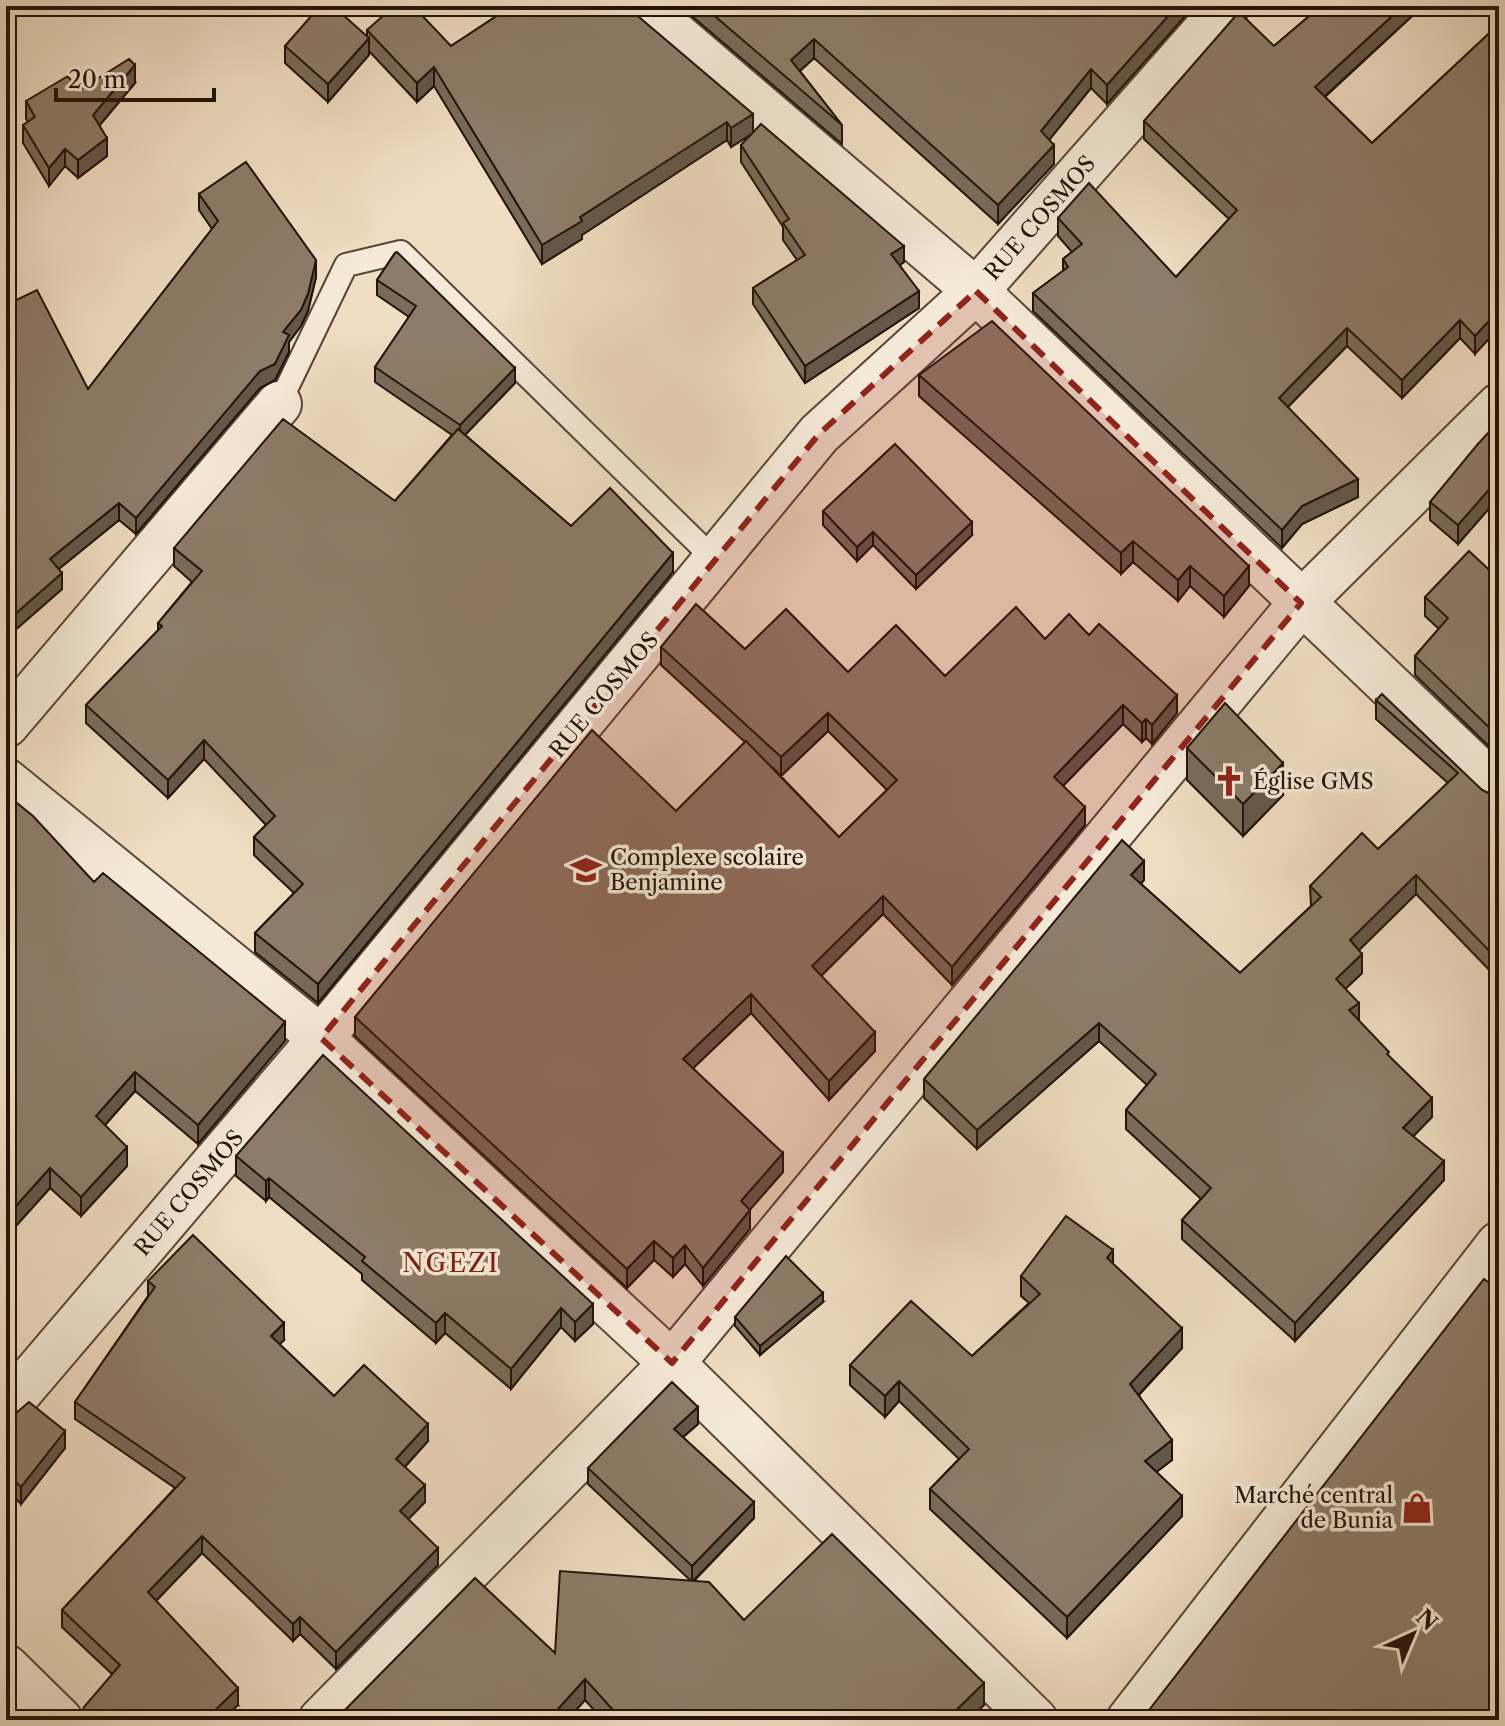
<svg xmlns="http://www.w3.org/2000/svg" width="1505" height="1726" font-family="'Libre Caslon Text',serif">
  <rect width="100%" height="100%" fill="#f0dec3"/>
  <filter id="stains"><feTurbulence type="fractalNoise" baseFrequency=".0025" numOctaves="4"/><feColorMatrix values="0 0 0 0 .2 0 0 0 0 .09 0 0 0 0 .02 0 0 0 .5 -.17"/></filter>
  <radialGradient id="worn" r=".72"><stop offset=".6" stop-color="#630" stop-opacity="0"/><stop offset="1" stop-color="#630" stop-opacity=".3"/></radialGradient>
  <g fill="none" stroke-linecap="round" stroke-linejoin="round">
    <defs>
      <path id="lane" d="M279,404L346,265L401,252L715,560"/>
      <path id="street" d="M642,6L976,291L1499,790
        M6,725L279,404
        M6,781L321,1038L672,1363L1035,1720
        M6,1408L321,1038L819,434L976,291L1227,6
        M6,1667L60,1720
        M321,1720L672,1363L1301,603L1499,406
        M1129,1720L1499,1244"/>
    </defs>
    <use href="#lane" stroke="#564537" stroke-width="26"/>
    <use href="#street" stroke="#564537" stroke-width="48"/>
    <use href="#lane" stroke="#f5ead8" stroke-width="22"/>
    <use href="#street" stroke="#f5ead8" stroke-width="44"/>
  </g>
  <path fill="#796b5a" stroke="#221208" stroke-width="2" fill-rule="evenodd" d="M512,6L753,133L904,262L900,265L919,308L805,383L753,304V288L797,260L783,240V227L741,162V145L752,134L731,147L727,140L582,235V239L542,264L434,86L417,102L369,51V55L328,102L285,63V46L367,37V30L451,46Z
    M680,6H1194L1107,104L1091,88L1049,140L1054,164L998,224L814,58L800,71L842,125V144Z
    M1321,6H1423L1325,97L1372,143L1499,24L1475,354L1460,338L1402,398L1347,346L1288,407L1358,497L1302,524L1282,548L1033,311V293L1063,271V259L1072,252L1058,236V218L1176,277L1229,219L1144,139V121L1274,46Z
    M135,83L99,126L107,156L78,178L65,166L49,186L23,143V125L28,122L26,119V101L78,91Z
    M199,194L316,277L308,311L301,326L289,342V352L275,380L260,388L136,534L119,520L59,569L62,589L6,638L88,389L212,229L199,210Z
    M395,253L515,383L465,435L571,526L673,572L318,1003L255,952V933L294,893L254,855V837L266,825L204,759L168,798L86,723V705L158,631V623L192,582L174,566V548L395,501L452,435L375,382V367L409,317L377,295V280Z
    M919,375L1249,586L1224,617L1190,586L1178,601L1133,562L1121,574L919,396Z
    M1499,421V497L1458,544L1430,520V502Z
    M823,511L972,535L916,589L873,545L857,561L823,525Z
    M1499,579V756L1415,675V656L1439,629L1425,616V597Z
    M1089,635L1177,713L1152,744L1146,738L1142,742L1123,724L1063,786L1085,825L952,985L883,914L821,976L875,1051L829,1100L751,1013L693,1068L783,1172L749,1210L750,1229L703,1286L685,1264L673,1277L654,1260L627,1288L355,1036V1017L676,811L745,742L661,665V647L745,649L848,672L945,676L1045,639ZM828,731L887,790L839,837L772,767L781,776Z
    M1376,700L1482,790L1492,795H1499V1000L1495,996L1496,977L1416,894L1359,950L1362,973L1345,989L1359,1021L1389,1056L1432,1117L1413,1136L1444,1180L1295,1341L1182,1239V1220L1201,1199L1126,1129V1110L1147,1085L1099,1041L977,1149L924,1098V1079L1144,880L1141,884L1240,973L1311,906L1310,886L1378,849L1448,783L1376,719Z
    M1187,748L1283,795L1243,836L1187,780Z
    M94,882L285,1041L198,1144L135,1091L105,1125L127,1166L81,1216L50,1188L6,1237Z
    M236,1156L593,1324L575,1341L561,1327L511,1389L445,1333L436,1343L362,1280V1274L269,1197L266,1201L236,1176Z
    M1113,1264L1182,1348L1139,1395L1172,1460L1156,1472L1182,1516L1067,1638L930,1509V1489L959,1459L899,1401L885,1417L850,1385V1365L972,1356L1029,1303L1021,1296V1276Z
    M148,1281L284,1340L279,1344L334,1396L428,1441L405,1467L425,1502L408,1519L438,1565L336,1669L300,1634L293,1641L202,1553L156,1601L238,1705L112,1674L62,1627V1610L175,1488L75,1419V1402L148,1296Z
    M823,1302L760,1355L735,1326V1317Z
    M6,1417L65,1448L21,1504L16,1499L6,1513Z
    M698,1424L683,1437L754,1518L694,1581L744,1620L984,1705L968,1720H603L585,1700L567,1720H335L555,1653L690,1580L588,1484V1468Z"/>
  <path fill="#63574a" stroke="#221208" stroke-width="2" d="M1177,6H1194L1107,104V85Z
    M1403,6H1423L1315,105V87Z
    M369,38V55L328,102V84Z
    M814,39V58L791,79V60Z
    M135,65V83L93,133V115Z
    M434,67V86L417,102V83Z
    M1091,69V88L1041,150V131Z
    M753,114V133L731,147V128Z
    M727,122V140L582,235V239L542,264V245L580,217Z
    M107,138V156L78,178V160Z
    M1054,145V164L998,224V205Z
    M65,149V166L49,186V168Z
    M904,246V262L891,271V254Z
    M316,260V277L308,311L301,326L289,342V352L275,380L260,388L136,534V518L283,332Z
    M919,291V308L805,383V366Z
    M1499,310V328L1475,354V336Z
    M1460,320V338L1402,398V380Z
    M1347,328V346L1279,416V398Z
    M515,368V383L460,440V425Z
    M1499,478V497L1458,544V525Z
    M1358,479V497L1302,524L1282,548V530L1302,506Z
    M119,503V520L50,576V559Z
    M972,522V535L916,589V575Z
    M873,532V545L857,561V547Z
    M1133,541V562L1121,574V553Z
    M673,553V572L318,1003V984Z
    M1190,566V586L1178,601V580Z
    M1249,566V586L1224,617V596Z
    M62,573V589L6,638V622Z
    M1177,695V713L1152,744V725Z
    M1123,705V724L1054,795V777Z
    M828,713V731L781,776V757Z
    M1146,719V738L1142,742V723Z
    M204,740V759L168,798V780Z
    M1283,763V795L1243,836V804Z
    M1085,807V825L952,985V967Z
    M1144,861V880L1131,894V875Z
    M1416,875V894L1350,959V940Z
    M883,896V914L812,985V966Z
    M1362,954V973L1336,998V979Z
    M751,994V1013L683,1078V1059Z
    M1359,1003V1022L1349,1010Z
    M285,1022V1041L198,1144V1125Z
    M1099,1023V1041L977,1149V1130Z
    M875,1032V1051L829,1100V1081Z
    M135,1072V1091L96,1135V1116Z
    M1432,1098V1117L1403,1147V1128Z
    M127,1147V1166L81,1216V1197Z
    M783,1153V1172L741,1220V1201Z
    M1444,1161V1180L1295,1341V1323Z
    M50,1168V1188L6,1237V1217Z
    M269,1178V1197L266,1201V1181Z
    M750,1210V1229L703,1286V1268Z
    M654,1241V1260L627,1288V1269Z
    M685,1245V1264L673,1277V1258Z
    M1113,1250V1270L1107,1258Z
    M823,1293V1302L760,1355V1346Z
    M593,1304V1324L575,1341V1322Z
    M561,1308V1327L511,1389V1369Z
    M445,1313V1333L436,1343V1323Z
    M284,1323V1340L271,1353V1336Z
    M1182,1328V1348L1130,1404V1384Z
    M899,1381V1401L885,1417V1396Z
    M698,1407V1424L674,1445V1429Z
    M428,1424V1441L396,1476V1459Z
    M65,1431V1448L21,1504V1487Z
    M1172,1440V1460L1145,1481V1461Z
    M16,1482V1499L6,1513V1496Z
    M425,1485V1502L400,1528V1511Z
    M1182,1496V1516L1067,1638V1617Z
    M754,1502V1518L692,1582V1566Z
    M202,1536V1553L148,1609V1592Z
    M438,1548V1565L336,1669V1652Z
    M300,1617V1634L293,1641V1624Z
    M585,1679V1700L567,1720H548Z
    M984,1683V1705L968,1720H946Z
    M238,1688V1705L222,1720H205Z"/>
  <path fill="#8d7c69" stroke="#221208" stroke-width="2" d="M320,6H333L369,38L328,84L285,46Z
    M394,6H413L451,46L512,6H626L753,114L731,128L727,122L580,217L582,221L542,245L434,67L417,83L367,30Z
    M703,6H1177L1107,85L1091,69L1041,131L1054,145L998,205L814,39L791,60L842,125Z
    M1321,6H1403L1315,87L1372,143L1499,24V310L1475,336L1460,320L1402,380L1347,328L1279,398L1358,479L1302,506L1282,530L1033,293L1068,267L1063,259L1082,244L1058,218L1089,183L1176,277L1237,210L1144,121L1239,12L1274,46Z
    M129,59L135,65L93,115L107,138L78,160L65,149L49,168L23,125L35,117L26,101L68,76L78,91Z
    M761,124L904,246L891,254L919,291L805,366L753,288L805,255L783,223L789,219L741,145Z
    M246,162L316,260L308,294L301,310L283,332L289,335L275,364L260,371L136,518L119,503L50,559L62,573L6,622V305L37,290L88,389L218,221L199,194Z
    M397,252L515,368L460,425L375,367L416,306L377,280L395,253Z
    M992,321L1249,566L1224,596L1190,566L1178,580L1133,541L1121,553L919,375Z
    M283,419L395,501L458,429L571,526L610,488L673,553L318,984L255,933L303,884L254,837L275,816L204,740L168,780L86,705L162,626L158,623L202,571L174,548Z
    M1499,421V478L1458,525L1430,502L1477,445Z
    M895,444L972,522L916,575L873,532L857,547L823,511Z
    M1469,551L1499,579V737L1415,656L1448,618L1425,597Z
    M696,604L745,649L786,609L848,672L896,625L945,676L1016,607L1045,639L1069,614L1089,635L1099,624L1177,695L1152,725L1146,719L1142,723L1123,705L1054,777L1085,807L952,967L883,896L812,966L875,1032L829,1081L751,994L683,1059L783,1153L741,1201L750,1210L703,1268L685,1245L673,1258L654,1241L627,1269L355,1017L592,730L676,811L746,741L839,837L897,780L828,713L781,757L661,647Z
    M1382,694L1482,790L1492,795H1499V961L1416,875L1350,940L1362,954L1336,979L1359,1003L1349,1010L1389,1052L1387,1054L1432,1098L1403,1128L1444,1161L1295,1323L1182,1220L1211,1188L1126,1110L1156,1074L1099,1023L977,1130L924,1079L1122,840L1144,861L1131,875L1240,973L1321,897L1310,886L1362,833L1378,849L1458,773L1376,700Z
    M1225,703L1283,763L1243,804L1187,748Z
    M6,794L33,816L94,882L103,873L285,1022L198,1125L135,1072L96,1116L127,1147L81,1197L50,1168L6,1217Z
    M323,1055L593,1304L575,1322L561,1308L511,1369L445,1313L436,1323L362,1261L365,1257L269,1178L266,1181L236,1156Z
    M1066,1216L1113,1250L1107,1258L1182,1328L1130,1384L1172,1440L1145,1461L1182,1496L1067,1617L930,1489L969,1449L899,1381L885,1396L850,1365L911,1301L972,1356L1040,1294L1021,1276Z
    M193,1235L284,1323L271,1336L334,1396L364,1365L428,1424L396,1459L425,1485L400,1511L438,1548L336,1652L300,1617L293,1624L202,1536L148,1592L238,1688L205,1720H78L84,1707L120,1665L62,1610L185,1478L75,1402L155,1287L148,1281Z
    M786,1256L823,1293L760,1346L735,1317Z
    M1484,1279L1499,1290V1720H1117L1119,1717L1126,1719L1138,1718L1149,1710Z
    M672,1382L698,1407L674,1429L754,1502L692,1566L588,1468Z
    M29,1402L65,1431L21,1487L16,1482L6,1496V1417L7,1415L15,1414Z
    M832,1534L984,1683L946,1720H622L585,1679L548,1720H540L533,1713L526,1720H335L475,1578L555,1653L560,1571L709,1582L744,1620Z
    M6,1706L19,1720H6Z"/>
  <path fill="#8f2418" fill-opacity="0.2" stroke="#8f2418" stroke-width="6" stroke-dasharray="16 10" stroke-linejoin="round" d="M976,291L1301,603L672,1363L321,1038L819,434Z"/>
  <defs>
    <symbol id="church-bare" viewBox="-9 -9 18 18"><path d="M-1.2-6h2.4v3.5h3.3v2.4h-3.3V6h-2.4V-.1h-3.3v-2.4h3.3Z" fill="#8f2418" stroke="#f5ead8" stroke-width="2.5" paint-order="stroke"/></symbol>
    <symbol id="school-bare" viewBox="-9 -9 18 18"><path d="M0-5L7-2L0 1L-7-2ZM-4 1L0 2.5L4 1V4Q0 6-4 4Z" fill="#8f2418" stroke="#f5ead8" stroke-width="2.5" paint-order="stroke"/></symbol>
    <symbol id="shop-bare" viewBox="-9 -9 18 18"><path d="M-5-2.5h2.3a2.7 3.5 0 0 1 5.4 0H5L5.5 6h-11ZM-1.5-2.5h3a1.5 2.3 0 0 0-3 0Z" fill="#8f2418" stroke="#f5ead8" stroke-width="2.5" paint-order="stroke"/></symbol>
  </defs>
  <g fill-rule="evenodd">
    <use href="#church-bare" x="1207" y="759" width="44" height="44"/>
    <use href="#school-bare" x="564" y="848" width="44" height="44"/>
    <use href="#shop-bare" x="1395" y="1486" width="44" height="44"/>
  </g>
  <g text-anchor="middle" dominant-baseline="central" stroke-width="7" stroke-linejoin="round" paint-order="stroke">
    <g font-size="22" fill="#221208" stroke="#f5ead8">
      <text transform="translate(1040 218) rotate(-49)">RUE COSMOS</text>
      <text transform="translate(604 695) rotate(-50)">RUE COSMOS</text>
      <text transform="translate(189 1193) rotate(-50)">RUE COSMOS</text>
    </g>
    <g font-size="22" fill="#221208" stroke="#f5ead8" text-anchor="start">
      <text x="1253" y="781">Église GMS</text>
      <text x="610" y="857">Complexe scolaire<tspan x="610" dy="25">Benjamine</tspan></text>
      <text x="1393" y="1495" text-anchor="end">Marché central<tspan x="1393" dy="25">de Bunia</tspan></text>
    </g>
    <g font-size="26" letter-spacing="2" fill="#7a1f14" stroke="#f5ead8">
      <text x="451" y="1263">NGEZI</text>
    </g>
  </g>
  <rect width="1505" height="1726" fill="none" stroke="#f0dec3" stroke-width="32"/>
  <rect x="8" y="8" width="1489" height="1710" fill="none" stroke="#221208" stroke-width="4"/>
  <rect x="16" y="16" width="1473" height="1694" fill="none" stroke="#221208" stroke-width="2"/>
  <g transform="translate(1413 1634) rotate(44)" stroke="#f5ead8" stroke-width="6" paint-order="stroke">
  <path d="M0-6L14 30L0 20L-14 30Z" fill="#221208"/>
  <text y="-12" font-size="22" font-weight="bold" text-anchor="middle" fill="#221208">N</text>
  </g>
  <path d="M56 88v12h158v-12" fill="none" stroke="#221208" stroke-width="4"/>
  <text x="68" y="88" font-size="24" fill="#221208" stroke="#f5ead8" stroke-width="6" paint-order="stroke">20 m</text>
  <rect width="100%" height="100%" filter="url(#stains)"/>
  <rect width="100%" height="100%" fill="url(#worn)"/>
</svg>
